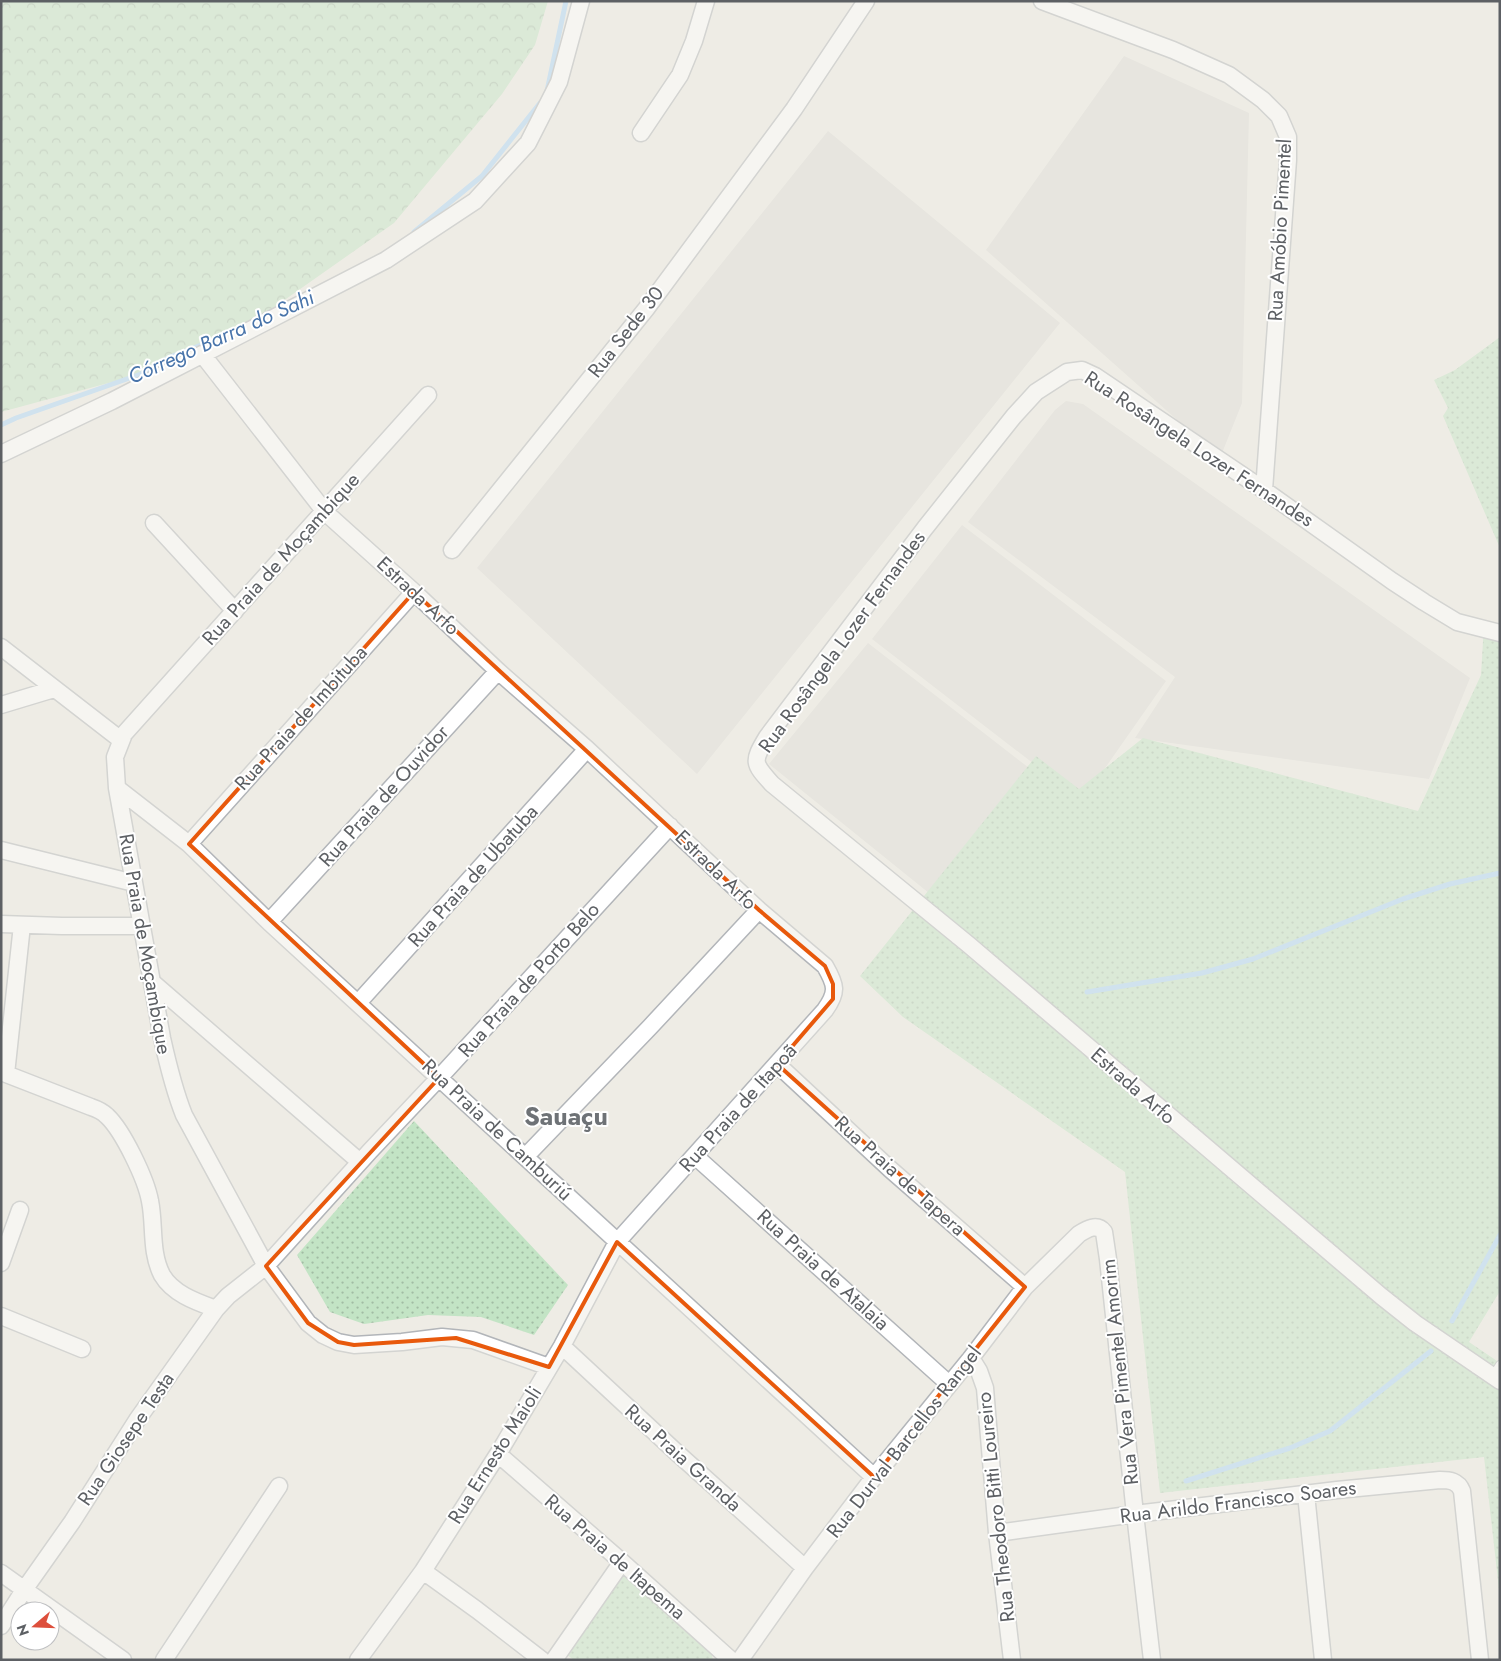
<svg xmlns="http://www.w3.org/2000/svg" width="1501" height="1661" font-family="Jost,sans-serif">
  <defs>
    <pattern id="grass-dots" width="8" height="8" patternUnits="userSpaceOnUse" patternTransform="scale(1.25)"><rect width="8" height="8" fill="#c3e4c5"/><path d="M2 2h.1M6 6h.1" fill="none" stroke="#a2bca4" stroke-width="1.8" stroke-linecap="round"/></pattern>
    <pattern id="forest-crowns" width="20" height="18" patternUnits="userSpaceOnUse" patternTransform="scale(1.25)"><rect width="20" height="18" fill="#c3e4c5"/><path d="M2 6a3 3 0 1 1 6 0M12 15a3 3 0 1 1 6 0" fill="none" stroke="#a2bca4"/></pattern>
  </defs>
  <rect width="100%" height="100%" fill="#eeece5"/>
  <path fill="#dddbd7" d="M1124,56L1249,113L1242,403L1220,458L986,250Z
    M828,131L1060,323L697,774L477,568Z
    M1066,401L1083,404L1470,678L1429,779L1135,738L1175,677L968,522L1055,410Z
    M962,525L1166,681L1082,801L872,639Z
    M868,643L1078,806L981,935L769,764Z"/>
  <path fill="url(#grass-dots)" d="M1500,337V548L1443,416L1448,408L1434,380L1455,370Z
    M1484,624L1500,626V1291L1469,1342L1500,1363V1598L1484,1457L1160,1493L1125,1172L903,1017L860,976L1036,756L1079,789L1143,738L1418,811L1481,675Z
    M414,1121L568,1285L534,1335L481,1317L428,1315L364,1324L330,1312L297,1255Z
    M621,1574L711,1651L713,1660H574L563,1652Z"/>
  <path fill="url(#forest-crowns)" d="M1,1H548L535,45L502,94L394,223L202,358L199,355L127,378L1,412Z"/>
  <g fill="none" stroke-linecap="round" stroke-linejoin="round">
    <path stroke="#aad4f9" stroke-width="5" d="M547,91L566,1
      M414,232L482,176L540,103
      M1,425L16,418L141,374L170,357L214,340
      M1087,992L1202,973L1253,959L1403,899L1450,884L1500,873
      M1452,1321L1500,1235
      M1186,1481L1290,1448L1330,1431L1431,1351"/>
    <defs>
      <path id="lane" d="M1493,1376L1500,1365"/>
      <path id="street" d="M1042,1L1173,50L1229,75L1263,100L1279,116L1288,137V160L1264,490
        M641,133L680,75L694,41L706,1
        M202,354L325,512L414,592L498,671L587,749L759,910L825,966C836,985 838,992 825,1010L617,1242L562,1346L498,1454L423,1571L358,1660
        M428,395L124,734L115,757L117,788L162,1038C168,1065 174,1090 184,1115L266,1266L308,1323L323,1335L338,1342L354,1345L402,1342L442,1337L473,1340L549,1367
        M1,454L112,401L386,260L475,201L528,143L559,82L581,1
        M154,523L235,611
        M452,550L646,309L794,109L866,1
        M1500,633L1457,622L1424,602L1392,581L1264,490L1095,376L1082,370L1067,372L1036,392L1014,416L925,528L767,737C752,762 753,763 772,784L969,945L1381,1296L1415,1323L1500,1381
        M1,647L121,740
        M1,705L54,689
        M117,788L189,844L269,922L874,1477
        M189,844L414,592
        M1,850L134,883
        M269,922L498,671
        M1,924L62,926H141
        M152,982L360,1162
        M358,1003L587,749
        M777,1064L890,1169L1025,1287
        M1,1072L91,1107C97,1109 103,1112 107,1116C123,1131 146,1179 150,1201C155,1225 150,1252 162,1275C173,1294 197,1302 216,1309
        M6,1074L22,925
        M526,1156L650,1027L759,910
        M695,1156L949,1384
        M1,1263L20,1210
        M1,1316L82,1349
        M562,1346L675,1451L805,1568
        M971,1358L979,1371L985,1388L997,1533L1012,1660
        M498,1454L622,1562L731,1660
        M1306,1494L1323,1660
        M997,1533L1135,1514L1337,1490L1440,1480C1450,1480 1458,1481 1462,1491L1480,1660
        M423,1571L477,1610L542,1660
        M1,1573L123,1660
        M1,1626L24,1590L72,1522L137,1420L216,1309L228,1296L266,1266L370,1151L439,1078L670,826
        M164,1660L279,1486
        M554,1660L622,1562
        M740,1660L805,1568L874,1477L971,1358L1025,1287L1079,1234C1087,1229 1097,1223 1104,1232L1108,1259L1135,1514L1152,1660"/>
    </defs>
    <use href="#lane" stroke="#b2b5b9" stroke-width="10"/>
    <use href="#street" stroke="#b2b5b9" stroke-width="19"/>
    <use href="#lane" stroke="#fff" stroke-width="8"/>
    <use href="#street" stroke="#fff" stroke-width="16"/>
  </g>
  <path d="M0 0H1501V1661H0ZM414,592L759,910L825,966L833,984V999L777,1064L1025,1287L874,1477L617,1242L549,1367L456,1338L354,1345L338,1342L308,1323L266,1266L439,1078L189,844Z" fill="#eeece5" fill-opacity=".55" fill-rule="evenodd"/>
  <path fill="none" stroke="#e8590c" stroke-width="4" stroke-linejoin="round" d="M414,592L759,910L825,966L833,984V999L777,1064L1025,1287L874,1477L617,1242L549,1367L456,1338L354,1345L338,1342L308,1323L266,1266L439,1078L189,844Z"/>
  <g text-anchor="middle" dominant-baseline="central" stroke-width="4" stroke-linejoin="round" paint-order="stroke">
    <g font-size="20" fill="#5d6064" stroke="#fff">
      <text transform="translate(1280 230) rotate(-87)">Rua Amóbio Pimentel</text>
      <text transform="translate(626 332) rotate(-52)">Rua Sede 30</text>
      <text transform="translate(1199 449) rotate(33)">Rua Rosângela Lozer Fernandes</text>
      <text transform="translate(281 559) rotate(-48)">Rua Praia de Moçambique</text>
      <text transform="translate(418 596) rotate(43)">Estrada Arfo</text>
      <text transform="translate(842 642) rotate(-54)">Rua Rosângela Lozer Fernandes</text>
      <text transform="translate(301 718) rotate(-48)">Rua Praia de Imbituba</text>
      <text transform="translate(384 796) rotate(-48)">Rua Praia de Ouvidor</text>
      <text transform="translate(716 870) rotate(44)">Estrada Arfo</text>
      <text transform="translate(473 876) rotate(-48)">Rua Praia de Ubatuba</text>
      <text transform="translate(145 944) rotate(80)">Rua Praia de Moçambique</text>
      <text transform="translate(529 980) rotate(-48)">Rua Praia de Porto Belo</text>
      <text transform="translate(1133 1086) rotate(41)">Estrada Arfo</text>
      <text transform="translate(738 1108) rotate(-48)">Rua Praia de Itapoã</text>
      <text transform="translate(497 1130) rotate(43)">Rua Praia de Camburiú</text>
      <text transform="translate(900 1176) rotate(42)">Rua Praia de Tapera</text>
      <text transform="translate(823 1270) rotate(42)">Rua Praia de Atalaia</text>
      <text transform="translate(1120 1372) rotate(-96)">Rua Vera Pimentel Amorim</text>
      <text transform="translate(126 1439) rotate(-56)">Rua Giosepe Testa</text>
      <text transform="translate(904 1442) rotate(-52)">Rua Durval Barcellos Rangel</text>
      <text transform="translate(495 1455) rotate(-58)">Rua Ernesto Maioli</text>
      <text transform="translate(683 1458) rotate(42)">Rua Praia Granda</text>
      <text transform="translate(1238 1502) rotate(-7)">Rua Arildo Francisco Soares</text>
      <text transform="translate(996 1507) rotate(-96)">Rua Theodoro Bitti Loureiro</text>
      <text transform="translate(615 1557) rotate(41)">Rua Praia de Itapema</text>
    </g>
    <g font-size="21" font-style="italic" fill="#4874aa" stroke="#fff">
      <text transform="translate(221 337) rotate(-24)">Córrego Barra do Sahi</text>
    </g>
    <g font-size="25" font-weight="bold" fill="#6e7276" stroke="#fff">
      <text x="566" y="1116">Sauaçu</text>
    </g>
  </g>
  <rect width="1501" height="1661" fill="none" stroke="#5d6064" stroke-width="5"/>
  <g transform="translate(35 1626) rotate(251)"><circle r="24" fill="#ffffff" stroke="#bebfc1"/>
  <path d="M0-4L9 19L0 12L-9 19Z" fill="#dd4f3c"/>
  <text y="-8" font-size="14" font-weight="bold" text-anchor="middle" fill="#5d6064">N</text>
  </g>
</svg>
